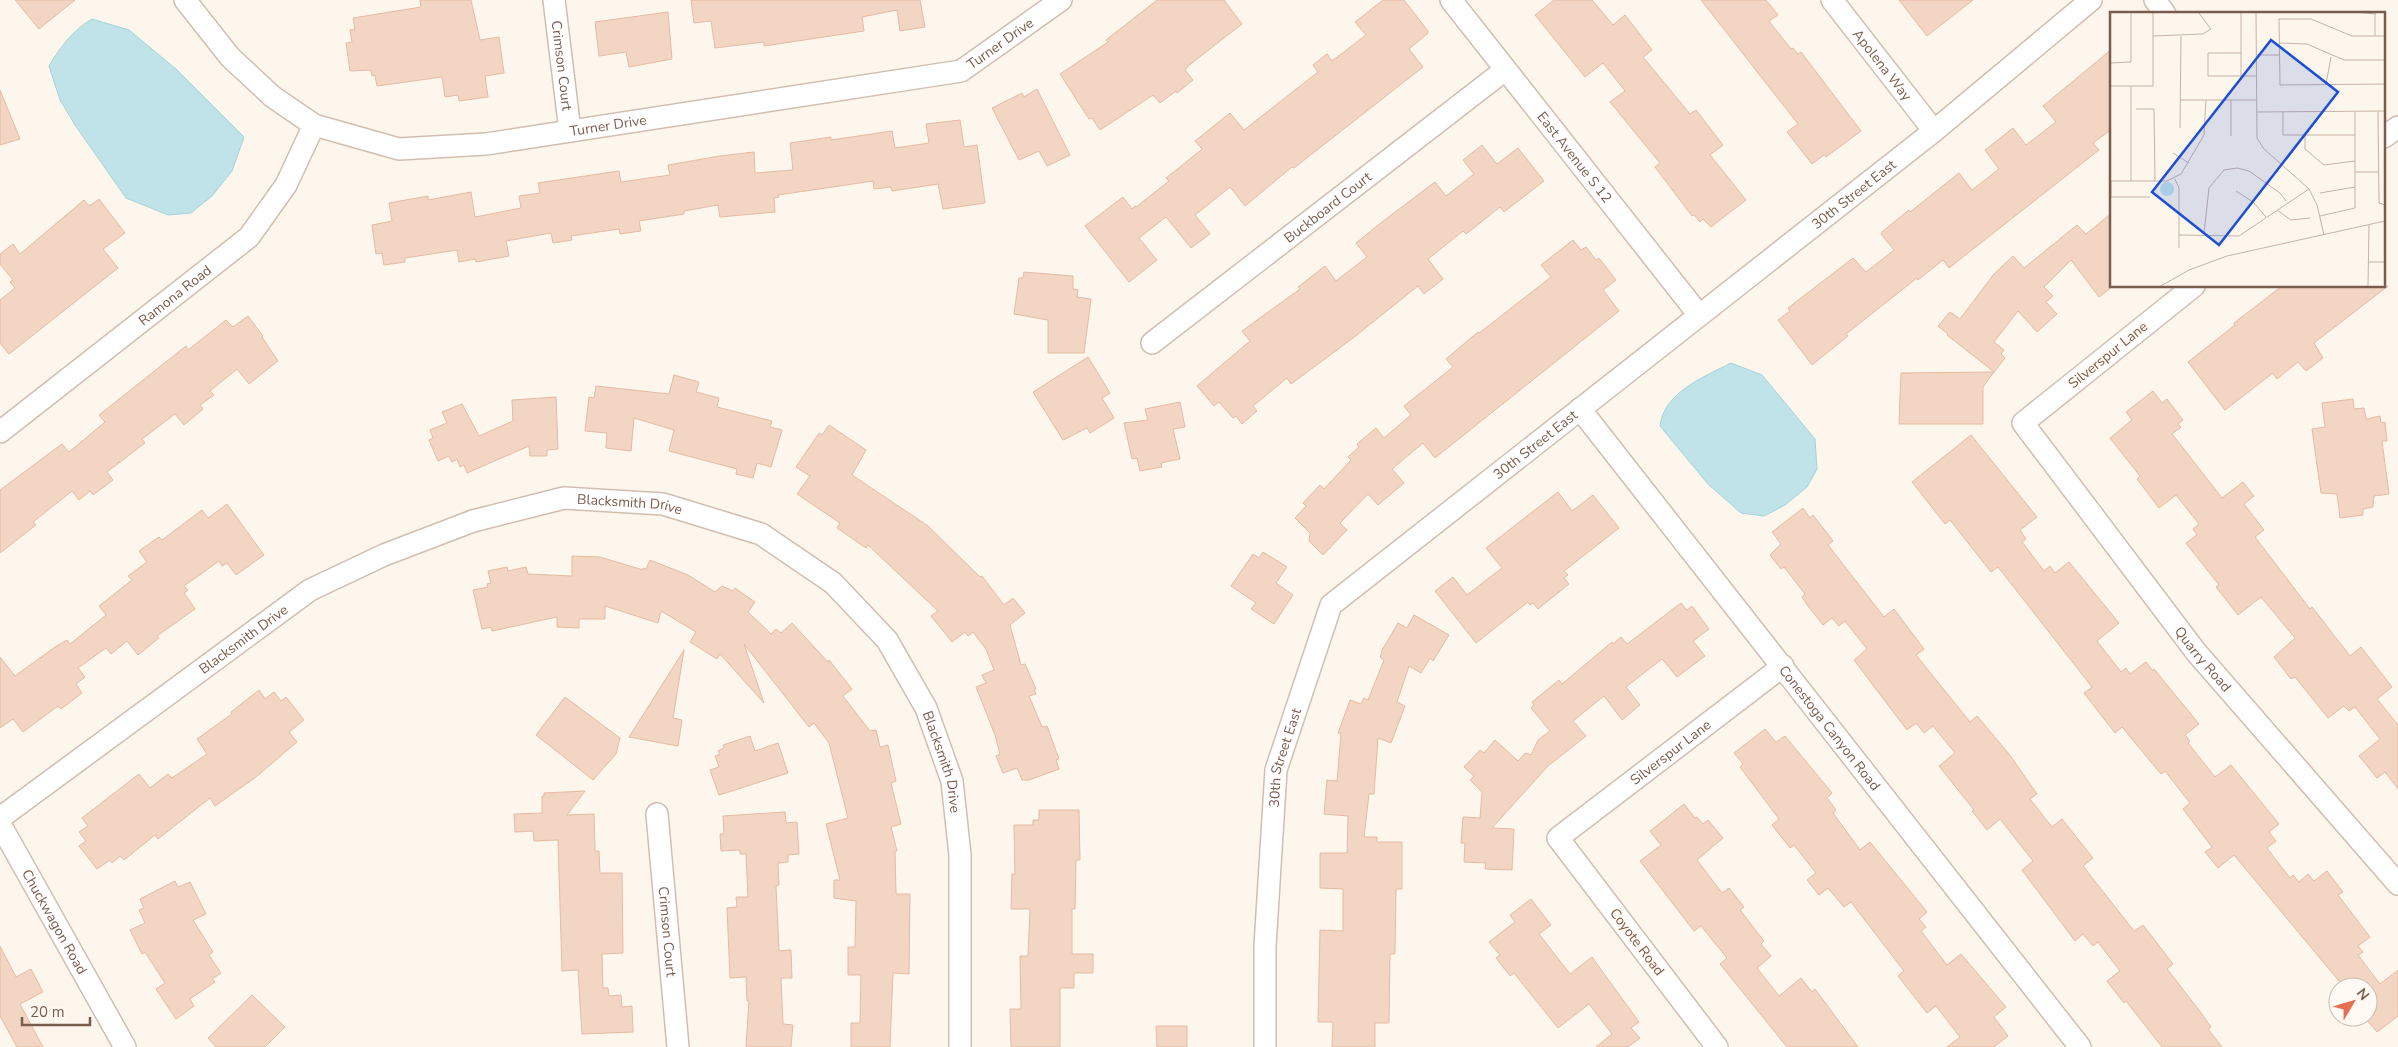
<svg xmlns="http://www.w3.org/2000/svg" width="2398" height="1047" font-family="'Nunito Sans',sans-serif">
  <rect width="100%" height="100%" fill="#fdf6ec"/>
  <path fill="#bfe3e8" stroke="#a5d3da" d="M92,19L129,30L176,69L244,137L232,171L212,196L191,213L168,215L126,198L75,125L60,100L49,66C61,46 72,31 92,19Z
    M1731,363L1762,375L1815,439L1817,469L1807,487L1785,505L1764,516L1741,513L1708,484L1660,426C1664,392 1704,377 1731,363Z"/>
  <path fill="#f3d5c3" stroke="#e6bba3" d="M15,0H75L39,29Z
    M420,0H471L480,40L499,37L504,73L485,76L488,97L459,101L458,95L445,97L442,77L377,86L375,75L372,76L371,70L350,71L346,43L352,42L350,30L355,29L353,18L421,7Z
    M691,0H920L925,27L900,31L897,10L862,17L864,31L764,46V42L715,48L711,21L694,23Z
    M1157,0H1224L1242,24L1188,66L1185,70L1193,80L1177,93L1176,91L1160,103L1153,95L1100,130L1092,118L1089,119L1060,74L1108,42L1106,40Z
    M1383,0H1404L1428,31L1427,34L1409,49L1423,67L1294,168L1292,167L1245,206L1230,187L1195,215L1210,234L1191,248L1166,217L1139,238L1157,260L1129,282L1085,226L1123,197L1132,209L1135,206L1136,207L1169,181L1166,178L1200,151L1202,149L1195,141L1230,113L1244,130L1318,72L1313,65L1327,54L1332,61L1366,35L1355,22Z
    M1554,0H1592L1613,25L1625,15L1652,50L1643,57L1690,114L1696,110L1723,145L1710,155L1746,200L1711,227L1703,219L1700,222L1694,215L1692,216L1655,167L1660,163L1610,102L1625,91L1603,63L1585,77L1535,15Z
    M1701,0H1766L1778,15L1769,21L1791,49L1793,48L1798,54L1801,52L1861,131L1826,157L1824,155L1812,164L1787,132L1798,124Z
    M1899,0H1973L1927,36Z
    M668,12L672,59L629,67L626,52L599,56L595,22Z
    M2112,49V129L2093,143L2099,150L1949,268L1943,260L1918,280L1917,278L1846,334L1848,336L1812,365L1778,320L1790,311L1788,308L1853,258L1866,272L1894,250L1881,234L1883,231L1909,210L1910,212L1959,173L1972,190L1999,169L1985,150L2013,128L2026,145L2056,122L2043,106Z
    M1037,89L1070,155L1047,166L1039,151L1019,160L992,108L1022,93L1024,97Z
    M0,90L20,139L0,145Z
    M960,120L964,147L977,145L985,203L943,209L938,184L892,191L891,187L874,189L873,181L778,195L779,197L774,198L775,212L720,217L718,205L684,211V214L639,221L641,231L620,234L619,229L571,236L572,240L553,243L551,233L506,241L509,256L476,262L475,259L459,262L457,250L405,258V262L384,265L382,253L376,254L372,225L392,221L389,203L428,196V200L471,192L475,217L521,208L519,196L540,193L538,183L619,171L621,182L670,175L668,165L720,156L754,152L755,173L793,170L790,143L831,137V140L892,131L895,148L929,143L926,124Z
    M1482,145L1497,164L1518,148L1544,181L1504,212L1500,207L1466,234L1463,231L1428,259L1443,279L1424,294L1418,286L1353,338L1291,384L1287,378L1253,406L1257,411L1242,424L1236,416L1233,418L1219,402L1214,406L1197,386L1250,341L1242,331L1300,289L1298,287L1325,266L1336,281L1367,257L1356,243L1382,222L1435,182L1446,196L1474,174L1463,160Z
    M99,199L125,233L103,249L118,268L9,354L0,343V300L15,288L10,282L13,280L0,264V254L13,244L20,254L84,200L88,205H91Z
    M2112,213V287L2099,297L2071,260L2044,287L2053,296L2046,302L2057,314L2037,332L2018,311L1994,342L2004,350L2001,354L2005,358L1994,372L1947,335L1948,334L1938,326L1950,312L1960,319L1994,274L2013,256L2024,268L2077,225L2086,234Z
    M1573,240L1581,250L1586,247L1596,260L1599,258L1616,280L1603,290L1619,311L1435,458L1423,443L1392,469L1404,483L1378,505L1368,494L1340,523L1347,530L1323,555L1309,541L1310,533L1295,518L1306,506L1303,503L1320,485L1324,489L1351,460L1348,457L1359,447L1357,444L1376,428L1384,438L1411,415L1404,406L1453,367L1446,359L1478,332L1479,333L1483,330L1551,277L1541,265Z
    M1024,272L1073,276V289L1078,290L1077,297L1091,299L1084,353H1048V320L1014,314L1019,278H1023Z
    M2282,286H2388L2314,343L2323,358L2306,371L2298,362L2277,379L2273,373L2225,410L2188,362L2235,325L2234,323Z
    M248,316L263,336L262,337L278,361L249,384L237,369L210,391L214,395L200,405L203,409L184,425L175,414L142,439L145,443L107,472L113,480L93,495L90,491L79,500L72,491L33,522L36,525L0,553V490L62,444L69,452L105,422L99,415L186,346L188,350L226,320L233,327Z
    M1088,357L1110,393L1102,398L1114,418L1090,433L1087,428L1063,440L1033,392Z
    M1994,372L1983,387V424H1899L1901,373Z
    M674,375L699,382L696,392L719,398L717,407L772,421L770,427L782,430L771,467L757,463L753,478L736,474L737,469L669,451L674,430L634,418L631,451L606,448L607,433L585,431L589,397L594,398L596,386L669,394Z
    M2153,391L2162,403L2167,399L2183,420L2178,424L2181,427L2172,434L2222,498L2243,482L2254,496L2244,504L2264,530L2255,537L2310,609L2312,607L2350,656L2361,647L2392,687L2377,699L2398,725V789L2385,772L2377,778L2359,756L2380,739L2355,707L2349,711L2344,706L2328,718L2295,677L2291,679L2274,657L2295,638L2261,597L2238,615L2216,587L2219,585L2186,543L2197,535L2193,529L2199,524L2176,495L2159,508L2137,479L2140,476L2110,438L2132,420L2126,412Z
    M556,397L558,449L547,450V456H530L529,446L467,473L464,465L460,467L457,459L452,462L449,456L438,461L429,440L433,438L430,430L447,423L442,412L462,404L479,436L513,421L512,400Z
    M2353,399L2354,409L2364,408L2366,419L2380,416L2381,423L2385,422L2387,441H2382L2389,494L2374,496L2373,507L2363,509V515L2340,518L2337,494L2321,493L2312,429L2325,427L2322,403Z
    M1180,402L1185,427L1173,429L1180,459L1161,463L1162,467L1140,471L1137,458L1132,459L1124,423L1148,420L1145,409Z
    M829,425L866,450L852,475L928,526L980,577L982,576L1004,605L1013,598L1025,613L1010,625L1021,665L1025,664L1036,689H1034L1036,694L1029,696L1042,727L1047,726L1059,759L1056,760L1059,769L1029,780H1022L1017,768L1003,773L996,756L1000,754L995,735L976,687L986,683L982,675L994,670L986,649L973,632L968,636L965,632L952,642L931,616L938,611L868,545L866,548L837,528L840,523L797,494L810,476L796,467L819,433L822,435Z
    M1971,435L2037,517L2020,530L2026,539L2022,542L2044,571L2050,566L2055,573L2069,562L2119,623L2097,641L2121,672L2126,668L2130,674L2146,662L2153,671L2154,669L2199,724L2185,735L2190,741L2188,743L2215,777L2231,765L2279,824L2269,832L2276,841L2267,848L2290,878L2293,875L2299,882L2308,874L2314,881L2327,871L2343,892L2338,895L2370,937L2358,946L2363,952L2358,955L2380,984L2398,970V1016L2377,1032L2364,1017H2368V987H2344L2234,855L2218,868L2205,852L2212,847L2183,809L2190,803L2165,771L2161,774L2122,727L2115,733L2084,693L2092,687L1998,567L1991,572L1950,520L1945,524L1912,482Z
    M1558,492L1572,511L1593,495L1619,528L1564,571L1568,575L1564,578L1569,584L1538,609L1533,603L1530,605L1528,602L1476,643L1435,591L1453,577L1467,595L1502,568L1486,548Z
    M227,504L264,555L236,575L227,563L222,566L219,561L184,586L188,590L184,593L195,609L157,636L159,638L138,655L127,641L111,654L106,648L78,668L85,677L76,684L82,693L61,709L58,706L23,732L13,719L0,728V657L15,676L55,647L67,640L70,644L106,615L99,606L132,580L128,576L147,562L139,551L159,537L162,540L202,510L208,518Z
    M1803,508L1810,518L1813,515L1833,541L1828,545L1884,617L1894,609L1924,649L1916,655L1970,722L1977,716L2009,754L2037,794L2030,799L2052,827L2062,819L2093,858L2083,866L2134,931L2143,925L2173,964L2167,969L2202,1014L2211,1027L2208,1029L2222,1047H2162L2126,1001L2124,1003L2107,981L2120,971L2098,942L2093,946L2083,934L2075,941L2022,870L2033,861L2000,819L1987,830L1972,811L1974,810L1939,766L1955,753L1933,726L1924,733L1916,723L1907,730L1854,660L1867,649L1845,621L1839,626L1832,618L1823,625L1808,606L1802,597L1805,594L1784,567L1781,569L1770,555L1781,544L1772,532Z
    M1263,552L1287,567L1276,583L1293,595L1274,624L1251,609L1256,603L1231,586L1253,554L1259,558Z
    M572,556L600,557L643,570V568L646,569L650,560L688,575L715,592L722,586L733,591L735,588L755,602L748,612L771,634L776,629L781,633L792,623L828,662L829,660L852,689L843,696L870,731L876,730L880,747L888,745L896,781L891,783L901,824L891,827L897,851H895L896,894H910L909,974L893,973L890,1047H851V1023H860L861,975H848V947H855L856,901L834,898V880H840L826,824L848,818L829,743L814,723L809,727L744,644L764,703L720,654L717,659L690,642L696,632L661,611L658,623L605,606V619H579V628L557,627V617L492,631L491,627L482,629L473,590L488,587L487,584L491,583L488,571L507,567L508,571L526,567L528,574L572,576Z
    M1681,603L1687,610L1692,606L1709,629L1693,641L1705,656L1677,677L1662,659L1626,687L1640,705L1622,720L1604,696L1573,721L1586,736L1548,766L1492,828L1514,829L1512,870L1485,869L1486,863L1464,862L1465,843H1461L1463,817L1480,818L1482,792L1470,780L1474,776L1464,767L1480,750L1484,753L1495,740L1518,761L1525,753L1531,755L1538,740L1550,731L1531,708L1534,705L1532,702L1559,680L1562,684L1612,642L1613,644L1621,637L1627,644Z
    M1414,615L1449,635L1433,661L1430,658L1421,673L1409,666L1397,702L1405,706L1391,743L1378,738L1374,794H1369L1364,837H1377V842H1402V889H1396L1395,954H1390L1389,1023H1375V1047H1332L1333,1022H1318L1320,930L1343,931V889L1320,888V853H1347L1348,816L1324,814L1327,780L1337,781L1341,734L1338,733L1350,700L1361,704L1364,698L1368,700L1384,660L1380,657L1382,653L1381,652L1398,623L1407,628Z
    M684,650L673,718L682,720L678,746L629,737Z
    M259,690L265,699L274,692L281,701L286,697L304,720L289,732L297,742L256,777L215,806L210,798L158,839L155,835L124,860L120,856L112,863L110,860L97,869L79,846L86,841L79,832L88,826L82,818L139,774L150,788L168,774L172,778L207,754L197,739L232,714L231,712Z
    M565,697L620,738L616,754L593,780L536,735Z
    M1765,729L1776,742L1785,736L1832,793L1827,798L1836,810L1833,813L1860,850L1870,842L1927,912L1919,919L1926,927L1921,931L1947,965L1961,954L2006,1007L1994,1017L2008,1036L1994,1047H1947L1960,1037L1936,1006L1927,1013L1898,976L1904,971L1851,902L1844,907L1828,888L1819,895L1807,880L1816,873L1794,845L1790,848L1772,825L1779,819L1740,767L1743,764L1734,753Z
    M750,736L755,751L778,743L788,773L719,795L710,770L719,767L715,756L720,754L718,751L724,748L723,745Z
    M585,791L567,815L594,814L595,851H599L600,873H622L623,953L602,954L603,988H608L609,996L621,995L622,1007L632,1006L633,1032L582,1034L578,970L562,971L558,840L534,841L533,831L515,832L514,814L542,813V796H544V793Z
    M1684,804L1695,818L1697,817L1703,824L1708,820L1723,838L1697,860L1722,893L1729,888L1744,907L1740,910L1764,941L1761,944L1771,956L1757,968L1779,996L1801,978L1812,992L1815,989L1858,1047H1787L1720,964L1727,958L1701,926L1694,931L1640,861L1661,845L1650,831Z
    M1039,810H1079L1080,860H1076L1075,909H1072V954H1093V973H1074V988H1060V1047H1011L1010,1009H1021L1020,956H1028L1030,909H1011L1012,874H1015L1014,825H1033V820H1039Z
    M785,812L786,823L797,822L799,854L788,855V862L778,863L779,885L776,886L779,951L791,950L792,978H781L783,1024L793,1025L791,1047H746L749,1001H747L746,977L730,978L727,908L737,907L736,897H748L746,854H740V850L721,851L720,834H724L723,816Z
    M175,881L178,887L190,882L206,914L193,920L213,952L209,955L221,973L212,979L215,982L190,999L194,1006L176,1019L156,989L165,983L145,952L142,954L130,930L145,923L139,910L144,908L140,899Z
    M1531,899L1551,925L1539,934L1570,974L1592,957L1639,1022L1631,1028L1640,1038L1628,1047H1596L1612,1034L1589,1004L1558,1028L1514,973L1510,976L1496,958L1500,955L1489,942L1515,922L1510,915Z
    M0,946L16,977L31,969L43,992L20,1004L43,1047H17L0,1016Z
    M252,995L285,1027L265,1047H216L208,1038Z
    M1156,1026H1187V1047H1157Z"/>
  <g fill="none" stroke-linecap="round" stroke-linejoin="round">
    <defs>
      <g id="street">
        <path id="s1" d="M185,0L230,57L273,97L314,125L399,149L486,144L961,71L1061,0"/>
        <path id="s2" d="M554,0L570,131"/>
        <path id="s3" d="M1451,0L1699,315"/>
        <path id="s4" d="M1832,0L1934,131"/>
        <path d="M2155,0L2165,14"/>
        <path d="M2384,137L2398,127"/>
        <path id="s5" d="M2194,286L2023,423L2196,652L2398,884"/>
        <path id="s6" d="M1152,343L1505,70"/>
        <path id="s7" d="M1580,409L2080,1047"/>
        <path id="s8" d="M0,432L249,237L286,185L314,125"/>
        <path id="s9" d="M657,814L678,1047"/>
        <path id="s10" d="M0,818L310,590L384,555L473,521L564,498L663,504L761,534L833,583L887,640L926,708L952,781L960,855V1047"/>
        <path id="s11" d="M0,824L125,1047"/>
        <path id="s12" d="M1265,1047V946L1276,770L1331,605L1934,131L2091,0"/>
        <path id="s13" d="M1717,1047L1558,838L1783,666"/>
      </g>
    </defs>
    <use href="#street" stroke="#d1beb0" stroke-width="24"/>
    <use href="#street" stroke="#fff" stroke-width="21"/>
  </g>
  <g text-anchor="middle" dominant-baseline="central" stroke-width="4.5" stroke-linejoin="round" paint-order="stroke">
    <g font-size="14" fill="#7a5c4d" stroke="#fffaf3">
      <text stroke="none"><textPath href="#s1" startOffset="885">Turner Drive</textPath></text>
      <text stroke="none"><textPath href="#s2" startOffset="66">Crimson Court</textPath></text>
      <text stroke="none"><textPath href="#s4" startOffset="82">Apolena Way</textPath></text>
      <text stroke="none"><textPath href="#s1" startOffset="480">Turner Drive</textPath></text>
      <text stroke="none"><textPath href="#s3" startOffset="200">East Avenue S 12</textPath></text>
      <text stroke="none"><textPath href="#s12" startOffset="1116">30th Street East</textPath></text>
      <text stroke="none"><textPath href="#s6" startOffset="222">Buckboard Court</textPath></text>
      <text stroke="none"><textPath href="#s8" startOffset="222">Ramona Road</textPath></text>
      <text transform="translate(2108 355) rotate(-39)">Silverspur Lane</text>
      <text stroke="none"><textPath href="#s12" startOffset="711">30th Street East</textPath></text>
      <text stroke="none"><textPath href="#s10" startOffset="722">Blacksmith Drive</textPath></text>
      <text stroke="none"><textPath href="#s10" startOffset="302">Blacksmith Drive</textPath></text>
      <text stroke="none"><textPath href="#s5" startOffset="516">Quarry Road</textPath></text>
      <text stroke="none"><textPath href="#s7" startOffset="405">Conestoga Canyon Road</textPath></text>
      <text stroke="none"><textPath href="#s13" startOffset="404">Silverspur Lane</textPath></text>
      <text stroke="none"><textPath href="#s12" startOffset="291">30th Street East</textPath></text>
      <text stroke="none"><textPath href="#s10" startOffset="1158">Blacksmith Drive</textPath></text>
      <text stroke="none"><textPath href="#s11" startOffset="112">Chuckwagon Road</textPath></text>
      <text stroke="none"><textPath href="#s9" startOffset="118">Crimson Court</textPath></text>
      <text transform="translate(1637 942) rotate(53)">Coyote Road</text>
    </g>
  </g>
  <g transform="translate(2110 12)">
    <rect width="275" height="275" fill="#fdf6ec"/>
    <path d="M50 177a7 7 0 1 1 14 0a7 7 0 1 1-14 0Z" fill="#bfe3e8"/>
    <path fill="none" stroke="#c5b3a7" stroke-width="1" d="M131,0V64M146,0L147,126L154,137L199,177L207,193L214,223M246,0L265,2M265,0V24M43,24L93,22L101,17L88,0M275,24H242L201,7H169L170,73L275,72M169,31L197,32L234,48H275M131,41H98V64H147M146,43H169M0,51L21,50V0M216,72L221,45M0,74H43V0M21,74V169M70,88H146M26,97H44L45,169M147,100L275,99M173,100V123H245M268,100L269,191L275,193M70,116L71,24M195,123V137L214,153L245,149M121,124V88M63,141L79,151M245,160H268M65,167L69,176V236M0,169H57L71,162L94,123L96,88M1,169V185M126,179L143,190L156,205M210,181L245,175M0,185H40M167,198L181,208L200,206M210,204L245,196V100M94,221L99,176L114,158L127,156L139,159L170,181L176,189M69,223L129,224L199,177M258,250H275M49,275L79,258L117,244L275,209M258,275L259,213"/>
    <path fill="#1d4ed8" fill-opacity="0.15" stroke="#1d4ed8" stroke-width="2.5" d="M161,28L228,80L109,233L42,180Z"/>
    <rect width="275" height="275" fill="none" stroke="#7a5c4d" stroke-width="2.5"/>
  </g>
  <g transform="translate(2353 1002) rotate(52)"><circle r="24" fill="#fffaf3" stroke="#cabbb1"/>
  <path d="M0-4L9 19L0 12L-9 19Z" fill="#e76f51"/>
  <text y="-8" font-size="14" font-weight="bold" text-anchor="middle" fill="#7a5c4d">N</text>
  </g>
  <path d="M22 1017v8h68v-8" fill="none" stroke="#7a5c4d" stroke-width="2.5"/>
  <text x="30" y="1017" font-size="15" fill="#7a5c4d" stroke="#fffaf3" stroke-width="4" paint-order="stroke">20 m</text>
</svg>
